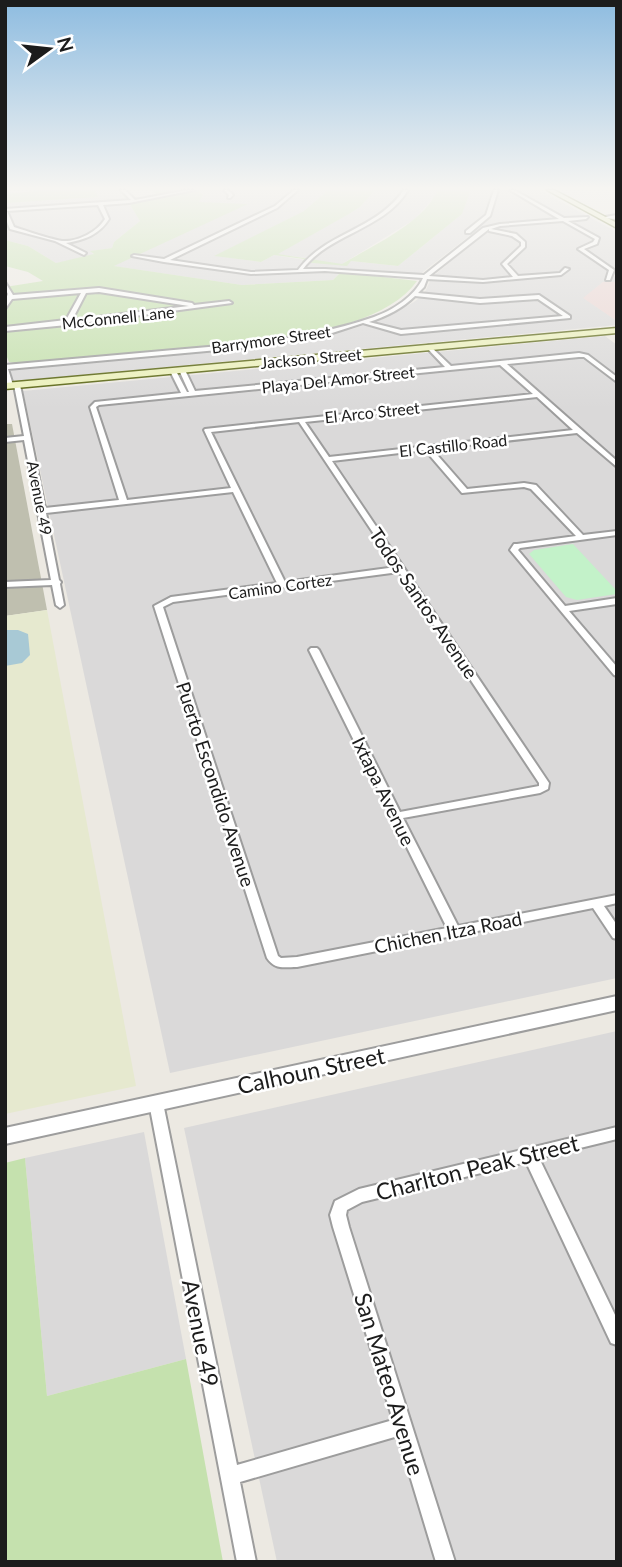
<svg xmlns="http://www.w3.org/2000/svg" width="622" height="1567" font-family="Lato,sans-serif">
  <rect width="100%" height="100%" fill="#ece9e2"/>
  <path fill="#dad9d9" d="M94,190H119L127,200L108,205L129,203L140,221L114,242L112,248L92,251L93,255L81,259L56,263L28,246L5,240V203L97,197Z
    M198,190H328L304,211L216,256L261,262L274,255L311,261L313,259L276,254L349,214L360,207L375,190H437L434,197L415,219L342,264L351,261L398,266L462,214L471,190H539L617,232V273L614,275L617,282H603L584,298L617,321V325L5,382V370L261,346L352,329L384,318L414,302L424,294L432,277L483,235L473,233L419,275L344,269L333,280L242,285L113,266L237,205L198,202L203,195Z
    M605,336L617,345V978L170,1073L23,391Z
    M617,1031V1562H277L184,1128Z
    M144,1132L186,1359L47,1396L25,1158Z"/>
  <path fill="#ebd5d3" d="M603,282H617V321L583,298Z"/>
  <path fill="#bfbfaf" d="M5,424H12L47,610L5,616Z"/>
  <path fill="#e6e9cf" d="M47,610L136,1086L5,1114V616Z"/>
  <path fill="#c5e1ae" d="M45,190H94L98,197L5,203V194Z
    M119,190H128C136,202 143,197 156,194L152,190H198L203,195L199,202L248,204L114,266L242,285L333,280L341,272L417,281C370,347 188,348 111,355C85,358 33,368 9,362L5,352V287L43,281L28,272L5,266V240L28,246L56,263L94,254L90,251L112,248L114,242L140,221L129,203H102L126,200Z
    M328,190H375L360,207L349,214L278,254L342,264C370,247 426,222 437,190H471L462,214L398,266L351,261L347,266L302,262L304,259L274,255L261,262L214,256L304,211Z
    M25,1158L47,1396L186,1359L223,1562H5V1163Z"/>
  <path fill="#c3f2c9" d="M573,544L617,591V594L577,600L566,597L529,554L534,550Z"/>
  <path fill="#a8c9d5" d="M5,630H18L28,634L30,655L22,663L5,666Z"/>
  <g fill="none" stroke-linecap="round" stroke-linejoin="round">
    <defs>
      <path id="minor" d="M121,190H125L135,200L188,190H194L129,203L103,205L109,219C99,235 84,240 66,243L86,253L84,255L55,241L10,229L5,217V209L131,200ZM98,205L105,219C97,232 78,242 62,241C49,239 27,231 14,227L7,211Z
        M224,190H228L233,195L230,198H228L229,195Z
        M294,190H298L277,208L170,260L251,272L298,270C326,232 375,231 404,190H408C384,230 330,233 303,269H325L424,275L483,228L500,224L559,219L510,190H514L564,218L588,217L586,219L568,221L599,238L597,244L584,249L614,270L610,280H606L609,270L578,249L593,242L595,239L563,221L500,226L491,229L516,234L525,242V247L507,264L518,276L560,273L565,268L569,269L561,275L483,282L427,279L424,287L418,293L480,299L539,295L570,316V318L401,334L363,323L329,334L251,347L8,369L13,385L10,387L7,385L5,365C65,360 125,354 185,349C249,344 314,338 374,317C393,310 414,297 423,278L325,271L251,274L164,262L132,256L134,255L164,259L275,206ZM489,229V231L512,236L521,242V246L502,264L513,277L483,280L429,276ZM415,296L480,303L538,299L563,316L401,330L369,322C385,317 403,308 415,296Z
        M494,190H498L490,216L470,233H466V231L486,215Z
        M5,282L13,295L99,288L192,303L194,305L229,301L232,303L67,325L5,331V327L66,320L81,293L12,299L5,309V301L8,294L5,288ZM99,292L189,306L72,320L86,293Z
        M429,345L451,366L579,353L588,355L617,377V382L584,357H579L507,364L617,461V467L577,433L432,449L467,489L524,483L536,485L583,535L617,531V535L520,548L518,550L565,606L617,598V604L569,611L617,667V676L614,675L510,550L514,544H517L576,536L531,489L524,487L462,493L425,450L332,461L549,783L548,789L540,793L403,818L458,926L617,895V903L604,906L617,925V939L613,938L593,908L297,967C284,967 275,970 267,958L154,606L171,597L277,583L233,492L46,513L59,580L61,582L60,584L64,605L60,608L56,605L52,585L5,587V582L51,580L24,440L5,442V438L24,436L14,385L17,383L20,385L45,508L119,500L90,407L95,402L181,393L170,371L173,369L176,371L187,392H189L179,370L182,368L185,370L195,391L445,367L427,348V346ZM500,365L533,394L205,429L204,430L231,488L127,500L96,407L99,405ZM537,397L573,430L329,457L305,422ZM299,422L396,567L285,582L211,432ZM399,572L539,783V786L400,812L319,650L317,648H311L309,650L447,928L297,957L281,958L278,956L163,607L173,602Z
        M156,1097L161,1099L163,1103L237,1465L393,1420L333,1227L330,1215L335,1201L359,1189L617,1127V1139L539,1158L617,1319V1345L611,1343L526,1162L362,1202L347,1210L346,1215L349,1227L455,1562H436L398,1436L240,1482L256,1562H237L149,1103L151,1099Z"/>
      <path id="tertiary" d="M617,215V219L599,218Z
        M617,996V1010L5,1144V1128Z"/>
      <path id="secondary" d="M547,190H554L617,223V228Z
        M617,328V333L5,389V383Z"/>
    </defs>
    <use href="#minor" stroke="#9d9d9d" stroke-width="4"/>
    <use href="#tertiary" stroke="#9d9d9d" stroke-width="4"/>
    <use href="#secondary" stroke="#586411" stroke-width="3"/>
    <use href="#minor" fill="#fff" fill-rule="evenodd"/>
    <use href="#tertiary" fill="#fff" fill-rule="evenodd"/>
    <use href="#secondary" fill="#ecf1bb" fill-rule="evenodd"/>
  </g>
  <linearGradient id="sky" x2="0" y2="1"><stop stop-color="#8ebce0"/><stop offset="0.46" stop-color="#f6f5f2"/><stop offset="1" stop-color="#f6f5f2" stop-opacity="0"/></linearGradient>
  <rect width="622" height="409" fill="url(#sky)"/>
  <g text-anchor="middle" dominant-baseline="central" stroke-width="5" stroke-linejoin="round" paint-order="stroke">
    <g font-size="16" fill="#1c1c1c" stroke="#fff">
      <text transform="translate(118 317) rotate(-6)">McConnell Lane</text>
      <text transform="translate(271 339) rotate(-8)">Barrymore Street</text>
      <text transform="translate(311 358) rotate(-5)">Jackson Street</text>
      <text transform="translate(338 379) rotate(-6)">Playa Del Amor Street</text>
      <text transform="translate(372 412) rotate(-6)">El Arco Street</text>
      <text transform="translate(453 445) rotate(-6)">El Castillo Road</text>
      <text transform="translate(40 498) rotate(79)">Avenue 49</text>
      <text transform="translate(280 586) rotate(-8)">Camino Cortez</text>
    </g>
    <g font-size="19" fill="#1c1c1c" stroke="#fff">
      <text transform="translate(424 603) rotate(56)">Todos Santos Avenue</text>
      <text transform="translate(216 784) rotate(72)">Puerto Escondido Avenue</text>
      <text transform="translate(384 791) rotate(64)">Ixtapa Avenue</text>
      <text transform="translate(448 932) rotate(-11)">Chichen Itza Road</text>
    </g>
    <g font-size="23" fill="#1c1c1c" stroke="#fff">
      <text transform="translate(311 1070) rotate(-12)">Calhoun Street</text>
      <text transform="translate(477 1167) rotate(-14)">Charlton Peak Street</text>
      <text transform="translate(201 1333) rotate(79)">Avenue 49</text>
      <text transform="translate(390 1384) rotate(73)">San Mateo Avenue</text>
    </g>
  </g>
  <rect width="622" height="1567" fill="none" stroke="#1c1c1c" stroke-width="14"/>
  <g transform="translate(49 49) rotate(75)" stroke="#ffffff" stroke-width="5" paint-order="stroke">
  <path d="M0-5L12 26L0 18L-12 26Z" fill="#1c1c1c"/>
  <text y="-10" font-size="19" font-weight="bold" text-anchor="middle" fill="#1c1c1c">N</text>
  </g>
</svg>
